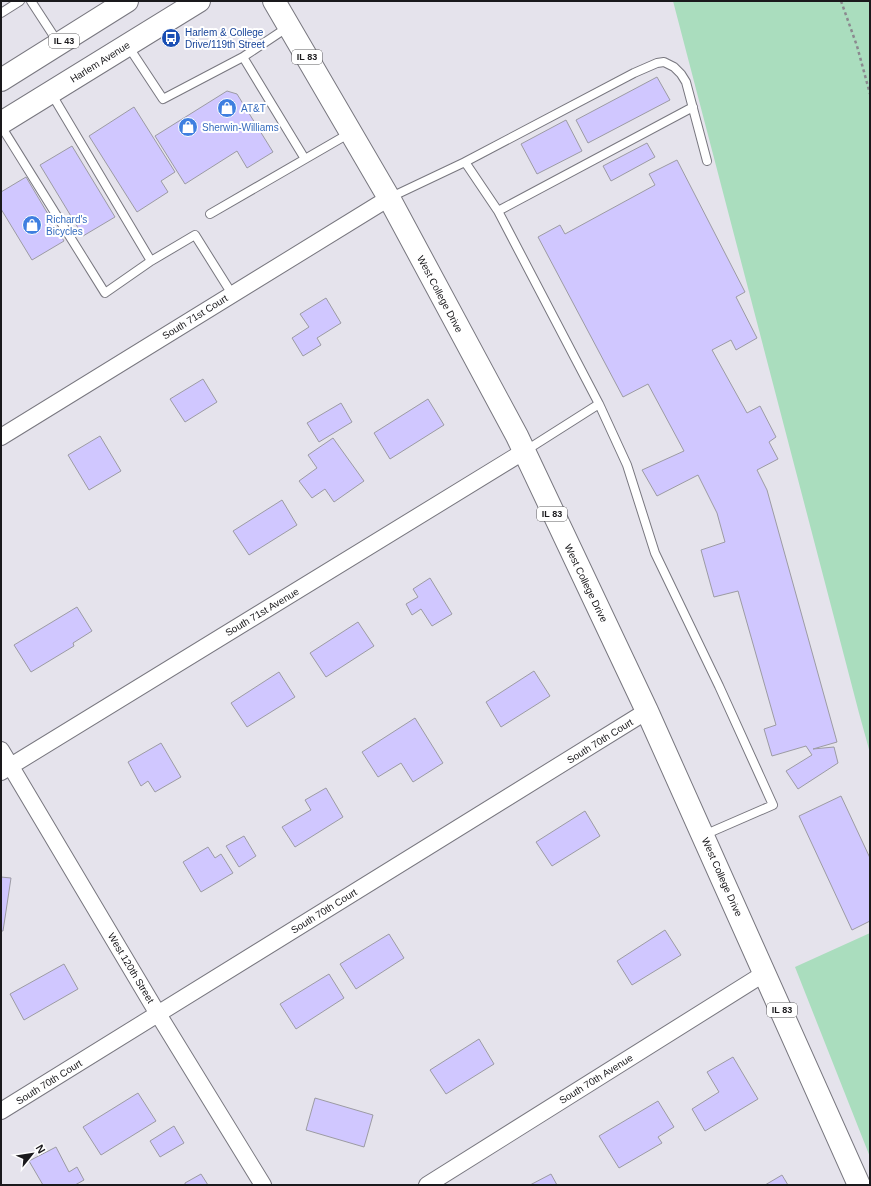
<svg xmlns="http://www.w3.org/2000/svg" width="871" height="1186" font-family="Helvetica,sans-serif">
  <rect width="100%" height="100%" fill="#e5e3ec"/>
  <path fill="#aaddbe" d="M673,1H870V753L859,713Z
    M870,933V1157L795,967Z"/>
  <path fill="#d0c7ff" stroke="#9c9ba3" d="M657,77L670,100L588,143L576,120Z
    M227,91L237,94L273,152L247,168L237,151L185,184L155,136Z
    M134,107L175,172L161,181L168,192L137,212L89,136Z
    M566,120L582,151L537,174L521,144Z
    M647,143L655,157L611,181L603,166Z
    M72,146L115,217L83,236L40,165Z
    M677,160L745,292L736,297L757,338L736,350L731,340L712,350L747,413L760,406L776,437L769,442L778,459L757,470L767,490L837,742L813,749L834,747L838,763L798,789L786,771L812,755L806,746L772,756L764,729L776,725L738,591L714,597L701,550L725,542L717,513L698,475L657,496L642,470L684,451L648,384L623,397L538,237L560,225L565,234L655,185L649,174Z
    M26,177L64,241L32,260L1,209V192Z
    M326,298L341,323L317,338L321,345L303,356L292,338L309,327L300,314Z
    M203,379L217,402L185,422L170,399Z
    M428,399L444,425L390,459L374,433Z
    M341,403L352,422L319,442L307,423Z
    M100,436L121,471L89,490L68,455Z
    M333,438L364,481L334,502L325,489L312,498L299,481L317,468L308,455Z
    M282,500L297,525L249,555L233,531Z
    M430,578L452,614L432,626L421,609L412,615L406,604L418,597L413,589Z
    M77,607L92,631L73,643L74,646L31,672L14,645Z
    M358,622L374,646L326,677L310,653Z
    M534,671L550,696L501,727L486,702Z
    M279,672L295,697L247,727L231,703Z
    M415,718L443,763L413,782L401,763L378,777L362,752Z
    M161,743L181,777L155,792L148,781L141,786L128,762Z
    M326,788L343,817L295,847L282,827L311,810L305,800Z
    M841,796L870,858V921L852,930L799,816Z
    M585,811L600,836L552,866L536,842Z
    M244,836L256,856L239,867L226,846Z
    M208,847L215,858L221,854L233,873L201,892L183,862Z
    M1,877L11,878L3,931H1Z
    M665,930L681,955L632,985L617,961Z
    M389,934L404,958L356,989L340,964Z
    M64,964L78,989L24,1020L10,994Z
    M329,974L344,998L296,1029L280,1004Z
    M479,1039L494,1064L446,1094L430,1070Z
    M733,1057L758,1099L705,1131L692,1109L719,1092L707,1072Z
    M138,1093L156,1121L101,1155L83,1127Z
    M315,1098L373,1115L364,1147L306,1130Z
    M658,1101L674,1127L658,1137L662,1143L619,1168L599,1136Z
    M174,1126L184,1143L160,1157L150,1141Z
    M56,1147L69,1172L77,1167L84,1180L75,1185H43L29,1161Z
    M201,1174L208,1185H185V1183Z
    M551,1174L557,1185H530Z
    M782,1175L788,1185H765Z"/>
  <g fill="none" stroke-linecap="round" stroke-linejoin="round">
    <defs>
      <path id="lane" d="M31,1L59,44
        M1,13L20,1
        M128,46L163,99L243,57L288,27
        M243,57L305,159
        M1,126L105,293L151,261L51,93
        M465,162L634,73L657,63L664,62L674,67L681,74L686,82L707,161
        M389,198L465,162L498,211L599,404L525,451
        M498,211L693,107
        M210,214L350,133
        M151,261L195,235L232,294
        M599,404L627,465L655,553L719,686L773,805L704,835"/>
      <path id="street" d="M1,437L389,198
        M1,750L158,1014L263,1185
        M1,772L523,452
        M1,1111L647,711
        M427,1185L765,973"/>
      <path id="primary" d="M274,1L389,198L517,436L647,711L859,1185
        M1,80L127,1
        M1,123L199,1"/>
    </defs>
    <use href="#lane" stroke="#78777f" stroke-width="10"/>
    <use href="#street" stroke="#78777f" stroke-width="18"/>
    <use href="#primary" stroke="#78777f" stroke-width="24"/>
    <path stroke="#8b898f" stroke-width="2.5" stroke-dasharray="3 3" stroke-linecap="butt" d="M841,1L857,46L870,94"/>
    <use href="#lane" stroke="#fff" stroke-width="8"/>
    <use href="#street" stroke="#fff" stroke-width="16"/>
    <use href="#primary" stroke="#fff" stroke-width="22"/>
  </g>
  <defs>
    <symbol id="bus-disc" viewBox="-11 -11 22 22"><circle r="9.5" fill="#1a4fb4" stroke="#fff"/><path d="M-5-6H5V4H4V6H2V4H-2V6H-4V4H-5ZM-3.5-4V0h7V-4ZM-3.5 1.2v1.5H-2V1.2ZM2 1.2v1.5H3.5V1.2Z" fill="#fff"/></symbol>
    <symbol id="shop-disc" viewBox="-11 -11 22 22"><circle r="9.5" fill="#3f7fe0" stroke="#fff"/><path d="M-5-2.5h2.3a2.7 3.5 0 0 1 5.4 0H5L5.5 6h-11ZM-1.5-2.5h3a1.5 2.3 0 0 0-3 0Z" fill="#fff"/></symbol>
  </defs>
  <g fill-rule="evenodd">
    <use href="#bus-disc" x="160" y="27" width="22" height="22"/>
    <use href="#shop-disc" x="216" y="97" width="22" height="22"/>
    <use href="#shop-disc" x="177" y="116" width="22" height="22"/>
    <use href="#shop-disc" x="21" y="214" width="22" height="22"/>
  </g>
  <g text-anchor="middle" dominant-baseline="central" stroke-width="4" stroke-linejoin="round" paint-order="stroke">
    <g fill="#fff" stroke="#5f5e60" stroke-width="1">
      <rect x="49" y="34" width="30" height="14" rx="3"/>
      <rect x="292" y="50" width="30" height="14" rx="3"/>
      <rect x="537" y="507" width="30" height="14" rx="3"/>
      <rect x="767" y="1003" width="30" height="14" rx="3"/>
    </g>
    <g font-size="9" font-weight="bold" fill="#1a191c">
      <text x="64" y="41">IL 43</text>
      <text x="307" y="57">IL 83</text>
      <text x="552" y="514">IL 83</text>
      <text x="782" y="1010">IL 83</text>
    </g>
    <g font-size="10" fill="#164399" stroke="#fff" text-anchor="start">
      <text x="185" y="32">Harlem &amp; College<tspan x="185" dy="12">Drive/119th Street</tspan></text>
    </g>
    <g font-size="10" fill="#1a191c" stroke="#fff">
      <text transform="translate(100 62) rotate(-32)">Harlem Avenue</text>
      <text transform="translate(440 294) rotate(62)">West College Drive</text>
      <text transform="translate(195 317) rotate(-32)">South 71st Court</text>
      <text transform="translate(586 583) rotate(64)">West College Drive</text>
      <text transform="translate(262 612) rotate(-31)">South 71st Avenue</text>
      <text transform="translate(600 741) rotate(-32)">South 70th Court</text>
      <text transform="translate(722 877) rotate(66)">West College Drive</text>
      <text transform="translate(324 911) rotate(-32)">South 70th Court</text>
      <text transform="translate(131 968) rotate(59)">West 120th Street</text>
      <text transform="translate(596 1079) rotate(-32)">South 70th Avenue</text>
      <text transform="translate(49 1082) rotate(-32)">South 70th Court</text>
    </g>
    <g font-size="10" fill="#366cbe" stroke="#fff" text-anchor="start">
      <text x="241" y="108">AT&amp;T</text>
      <text x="202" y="127">Sherwin-Williams</text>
      <text x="46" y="219">Richard's<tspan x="46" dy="12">Bicycles</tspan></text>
    </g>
  </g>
  <rect width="871" height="1186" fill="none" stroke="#1a191c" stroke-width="4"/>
  <g transform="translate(32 1154) rotate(60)" stroke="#ffffff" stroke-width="3" paint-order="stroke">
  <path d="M0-3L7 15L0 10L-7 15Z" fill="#1a191c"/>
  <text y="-6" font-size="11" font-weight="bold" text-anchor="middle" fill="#1a191c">N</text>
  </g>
</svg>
